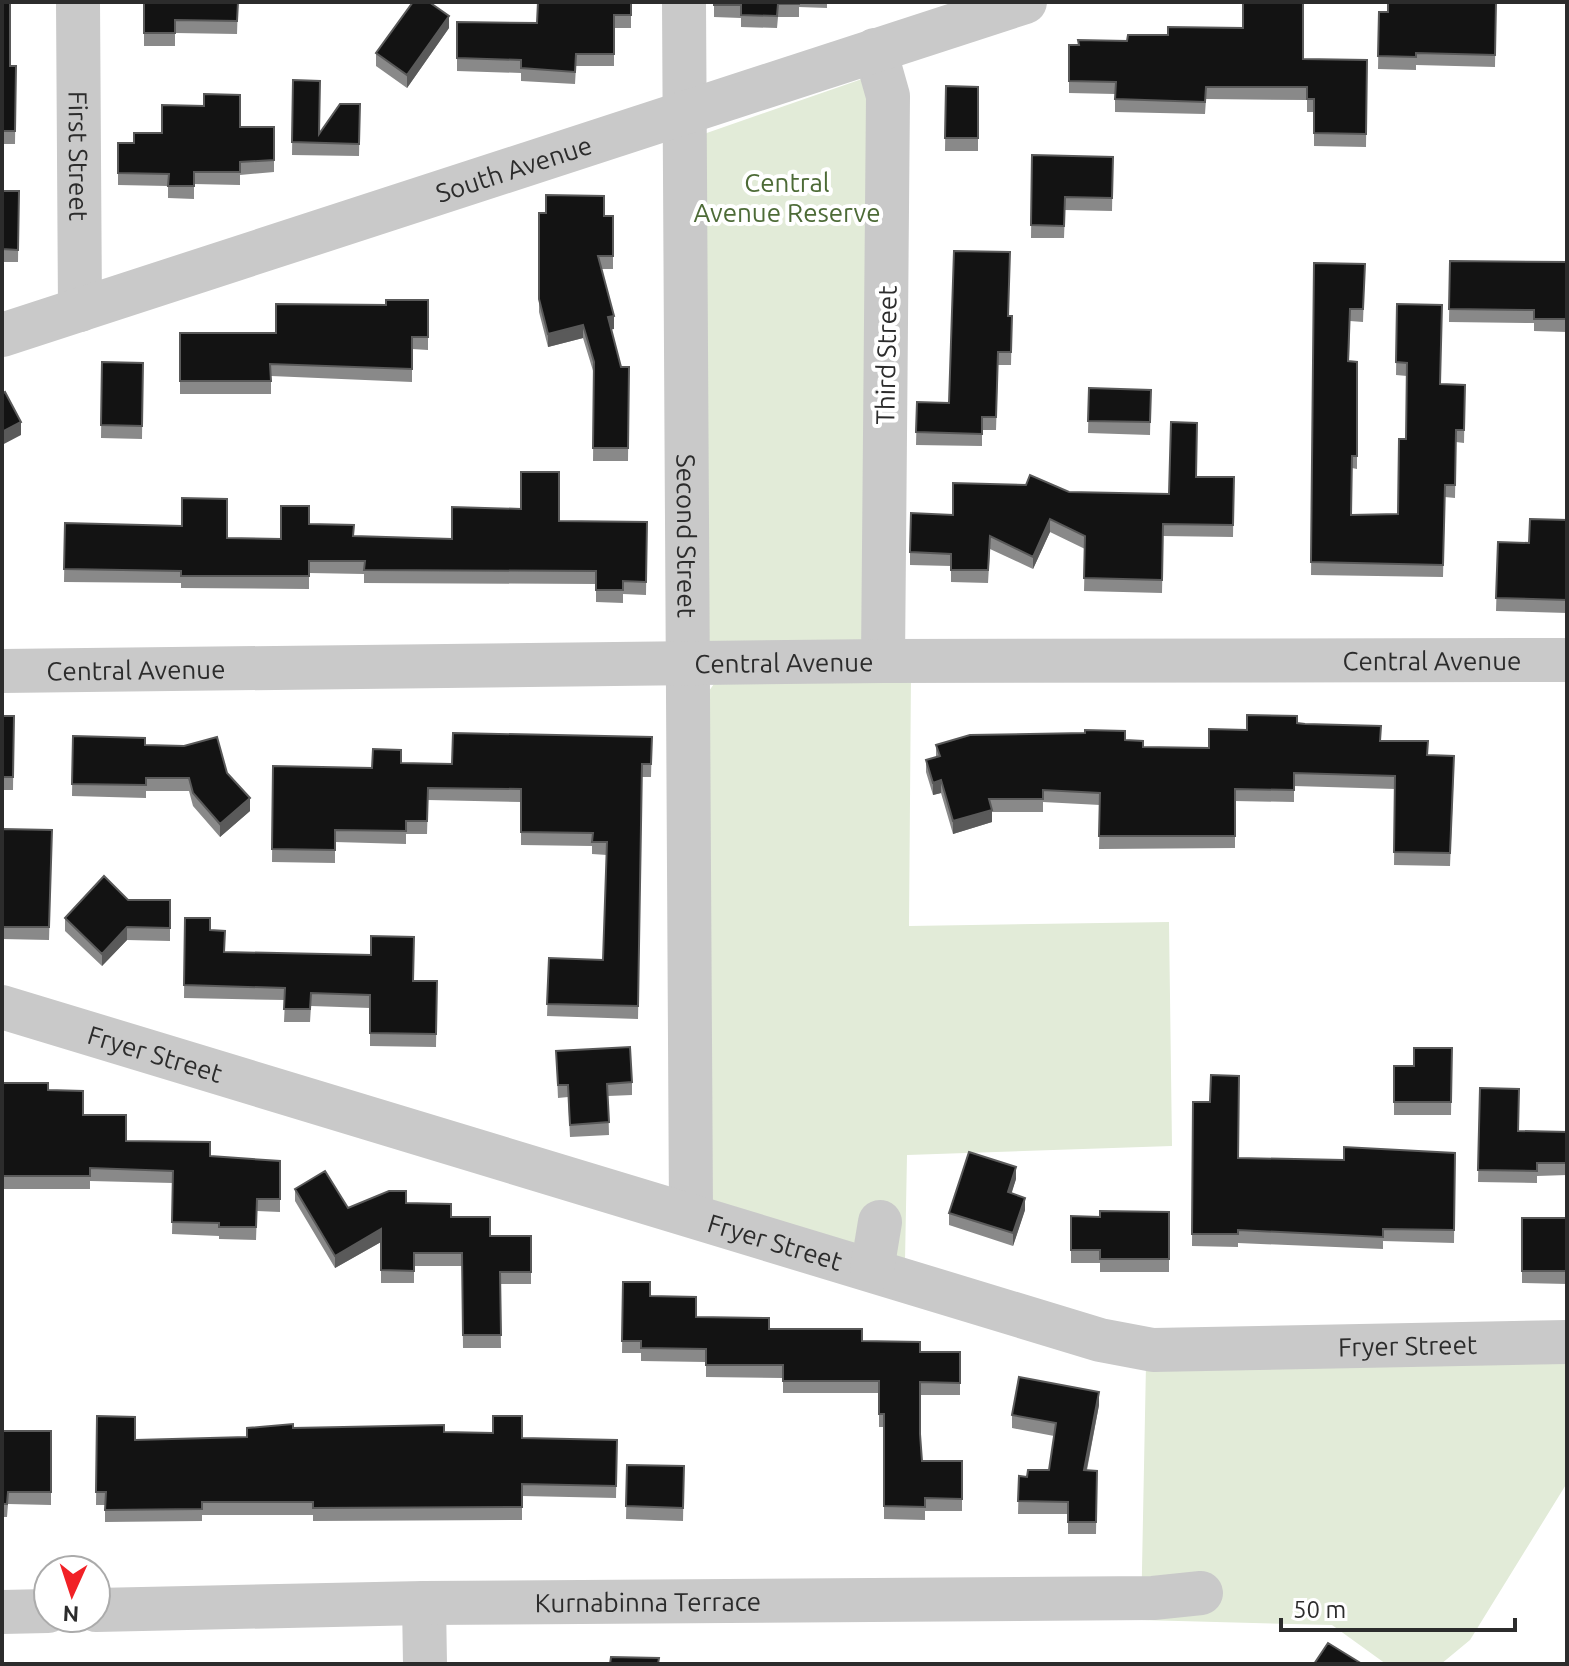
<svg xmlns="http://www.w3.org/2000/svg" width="1569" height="1666" font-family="Ubuntu,sans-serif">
  <rect width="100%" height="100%" fill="#fff"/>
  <path fill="#e2ebd8" d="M862,79L875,109L869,645H702L701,135Z
    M911,676L909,926L1169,922L1172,1146L907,1155L905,1261L708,1203L704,698L716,681Z
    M1567,1356V1483L1470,1640L1441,1664H1386L1332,1625L1141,1620L1146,1364Z"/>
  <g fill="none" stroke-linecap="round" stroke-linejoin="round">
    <g stroke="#c9c9c9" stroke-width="44">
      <path id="s1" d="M78,2L80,310"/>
      <path id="s2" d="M684,2L691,1214"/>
      <path d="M875,50L888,96L883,661"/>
      <path id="s3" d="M2,335L1025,2"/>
      <path id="s4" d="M2,671L883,661L1567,660"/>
      <path id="s5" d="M2,1007L1100,1340L1153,1350L1567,1342"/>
      <path d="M872,1270L880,1222"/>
      <path d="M424,1603L425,1664"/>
      <path id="s6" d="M96,1610L424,1603L1153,1598L1201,1593"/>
      <path d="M2,1612L48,1611"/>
    </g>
  </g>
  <path fill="#898989" d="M2,2L10,66H16L15,144H2Z
    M144,2H238L237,34L175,33V46H144Z
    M631,2V28H614V66H576L575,84L521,81V73L457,71V22L537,23Z
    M714,2H827V8L799,7V17H778L777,28L741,27V18L714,17Z
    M1496,2L1495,67L1416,65V70L1378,69L1379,12Z
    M449,28L407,88L376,66V53Z
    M1069,45L1303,59L1367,60L1366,147L1314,146V112H1307V100L1206,99L1205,114L1115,112V94L1069,93Z
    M293,80L319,134L360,104L359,156L292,155Z
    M946,86L978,87V151H945Z
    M240,127H274V172L240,175V185L194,184V199L168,198V186L118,185V143H134L162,133Z
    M1032,155L1113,157L1112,211L1065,210L1064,238H1031Z
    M2,191H19L18,262H2Z
    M539,213L613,216V269H601L614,329H611L621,367H629L628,461H593L594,374L583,338L548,347L539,312Z
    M1450,261L1567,262V332L1534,331V323L1449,322Z
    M1314,263L1365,264L1363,322L1350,321L1349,361L1357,362V469L1352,468L1351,515L1398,514L1406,439L1407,376L1396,375L1397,304L1441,384L1465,385L1464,443L1456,442L1455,498L1445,497L1443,577L1311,575Z
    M428,300V350L412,349V382L271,376V394H180V333H276L386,305Z
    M1009,316H1012L1011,365H998L996,430H982V446L916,445L917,402L949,403Z
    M102,362L143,363L142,439L101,438Z
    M1089,388L1151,390L1150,435L1088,433Z
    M1196,477H1234L1233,537L1163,536L1162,593L1084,591L1085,549L1050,532L1033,569L990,549L988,583L951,582V566L910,565V552L953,515L1069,492L1169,494Z
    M1567,520V613L1496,611L1498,542L1529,543Z
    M559,521L647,522L646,595L623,594V603L596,602V584L364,583V574L309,573V589L181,588V583L64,582L65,523L182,526L227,538L281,539L309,524L353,536L452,539Z
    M2,716H14L13,790H2Z
    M1297,723L1381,741L1428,755L1454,768L1450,866L1394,865L1395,789L1294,786V802L1235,801V848L1099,849L1100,805L1043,802V812H992V822L953,834L941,793L933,795L926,772V760L936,757V745L1125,741L1143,747L1209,748L1247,730Z
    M73,736L145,745L227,773L250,811L220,837L193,806L189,791H146V798L72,796Z
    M652,737L651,777H642L638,1019L547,1016L549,958L603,960L607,855L592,854V846L521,845V802L428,800L427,834H406V844L335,842V863L272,862L273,766L372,768L401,763L452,764Z
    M2,829L52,830L49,940L2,939Z
    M128,900H170V941L127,940L102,966L65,931V918Z
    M185,918L210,930L225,952L413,981H437L436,1047L370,1046V1008L311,1006L310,1022H284L285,1000L184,998Z
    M1452,1048L1451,1115H1394V1066H1414Z
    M556,1051L632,1082V1095L608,1096L609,1135L570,1137L568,1097L558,1098Z
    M2,1083L48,1090L83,1115L126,1141L210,1156L280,1161V1212L257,1211L256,1240L219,1239V1236L172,1234L173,1183L90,1181V1189H2Z
    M1480,1088L1518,1131L1567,1132V1175L1537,1176V1183L1478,1182Z
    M1193,1102L1238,1158L1344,1160L1455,1153L1454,1243L1383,1241V1249L1238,1243V1247L1192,1246Z
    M1016,1179L1011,1193L1025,1210L1013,1246L949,1225V1213Z
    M295,1189L348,1208L406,1203L451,1217L490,1236H531V1284H500L501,1348H463L462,1266H414V1283H381V1242L335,1268L295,1201Z
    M1169,1212V1272H1100V1263H1071V1216L1100,1217Z
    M1522,1218H1567V1284L1522,1283Z
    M623,1282L696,1317L769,1329L862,1341L920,1352H960V1395H920V1434L922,1461H962V1511H925V1520L884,1519V1427H879V1393H783V1378L706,1377V1362L641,1361V1353H622Z
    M1099,1405L1087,1470L1097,1471L1096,1534H1068V1514H1018L1019,1476L1027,1477L1049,1470L1054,1436L1012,1428V1415Z
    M97,1416L135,1440L247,1437L293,1428L444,1432L522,1438L617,1440L616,1498L522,1496V1520L313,1521V1515H202V1521L105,1522V1505H96Z
    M2,1431H51V1505L8,1504L7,1517H2Z
    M627,1465L684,1466L683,1521L626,1519Z"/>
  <path fill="#5a5a5a" d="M449,16V28L407,88V75Z
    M614,316V329L608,330V317Z
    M583,325V338L548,347V334Z
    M21,422V435L2,445V432Z
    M1050,519V532L1033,569V557Z
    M941,780V793L933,795V783Z
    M250,798V811L220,837V824Z
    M992,810V822L953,834V821Z
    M127,927V940L102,966V954Z
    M1016,1167V1179L1008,1205V1192Z
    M1025,1198V1210L1013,1246V1233Z
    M381,1229V1242L335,1268V1256Z
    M1099,1392V1405L1084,1483V1470Z"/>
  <path fill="#131313" stroke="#5a5a5a" stroke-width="2" d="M2,2H10V66H16L15,131H2Z
    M144,2H238L237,21L175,20V33H144Z
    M413,2H429L449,16L407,75L376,53Z
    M538,2H631V15H614V54H576L575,72L521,68V60L457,58V22L537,23Z
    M714,2H799V4H778L777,16L741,15V5H714Z
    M1243,2H1303V59L1367,60L1366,134L1314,133V99H1307V87H1206L1205,102L1115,99L1116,82L1069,81V45H1079L1078,40L1127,41L1128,35H1168V27L1243,28Z
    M1388,2H1496L1495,55L1416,53V57L1378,56L1379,12H1388Z
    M293,80L320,81L319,134L340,104H360L359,144L292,142Z
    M946,86L978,87V138H945Z
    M204,94L240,95V127H274V160L240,162V172H194V186H168L169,174L118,173V143H134V133H162V105L204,106Z
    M1032,155L1113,157L1112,198L1065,197L1064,226L1031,225Z
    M2,191H19L18,250L2,249Z
    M546,195L604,196V216H613V256H598L614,316L608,317L621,367H629L628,448H593L594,362L583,325L548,334L539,299V213H546Z
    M954,251L1010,252L1008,316H1012L1011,352H998L996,417H982V434L916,432L917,402L949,403Z
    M1450,261L1567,262V319H1534V310L1449,309Z
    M1314,263L1365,264L1363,309H1350L1348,361L1357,362V456H1352L1351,515L1398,514L1399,439H1406L1407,363L1396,362L1397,304L1442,305L1440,384L1465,385L1464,430H1456L1455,485H1445L1443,565L1311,562Z
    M386,300H428V337H412V369L270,364L271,381H180V333H276V304L386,305Z
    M102,362L143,363L142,426L101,425Z
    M1089,388L1151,390L1150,422L1088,421Z
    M5,392L21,422L2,432V394Z
    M1171,422L1197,423L1196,477H1234L1233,525L1163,524L1162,580L1084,578L1085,536L1050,519L1033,557L990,536L988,570H951V554L910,552L911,513L953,515V483L1026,485L1030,475L1069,492L1169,494Z
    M521,472H559V521L647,522L646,582L623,581V590H596V571L364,570L365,561H309V576H181V571L64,569L65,523L182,526V498L227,499V538L281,539V506H309V524L354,525L353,536L452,539V507L521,509Z
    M1530,519L1567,520V600L1496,598L1498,542L1529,543Z
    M1247,715L1297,716V723L1305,724L1381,726L1380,741H1428L1427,755L1454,756L1450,853L1394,852L1395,776L1294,773V790L1235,789V836H1099L1100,793L1043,790V799H989L992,810L953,821L941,780L933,783L926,760L940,756L936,745L970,735L1085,733V730L1125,731V740L1143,741V747L1209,748V729L1247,730Z
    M2,716H14L13,777H2Z
    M453,733L652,737L651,764H642L638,1006L547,1004L549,958L603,960L607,842H592L593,833L521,832V789L428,788L427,821H406V831L335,830V850L272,849L273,766L372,768L373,749L401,750V763L452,764Z
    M73,736L145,738V745L184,746L217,737L227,773L250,798L220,824L193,793L189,778H146V785L72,784Z
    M2,829L52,830L49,927H2Z
    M104,876L128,900H170V928L127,927L102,954L65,918Z
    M185,918H210V930L225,931L224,952L371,955V936L414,937L413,981H437L436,1034L370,1033V995L311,993L310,1009H284L285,988L184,985Z
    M630,1047L632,1082L607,1084L609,1122L570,1125L568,1085H558L556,1051Z
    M1414,1048H1452L1451,1102H1394V1066H1414Z
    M1211,1075L1239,1076L1238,1158L1344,1160V1147L1455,1153L1454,1230L1383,1229V1237L1238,1230V1234H1192L1193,1102H1210Z
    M2,1083H48V1090L83,1091V1115H126V1141L210,1142V1156L280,1161V1199H257L256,1227H219V1223L172,1222L173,1171L90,1168V1176H2Z
    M1480,1088L1519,1089L1518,1131L1567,1132V1163H1537V1171L1478,1170Z
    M969,1152L1016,1167L1008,1192L1025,1198L1013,1233L949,1213Z
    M325,1171L348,1208L389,1191H406V1203L451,1204V1217H490V1236H531V1272H500L501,1335H463L462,1253H414V1271L381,1270V1229L335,1256L295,1189Z
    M1100,1211L1169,1212V1259H1100V1250H1071V1216L1100,1217Z
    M1522,1218H1567V1271H1522Z
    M623,1282H650V1296L696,1297V1317L769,1318V1329H862V1341L920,1342V1352H960V1383L920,1382V1434L922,1461H962V1499L925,1498V1507L884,1506V1414H879V1381H783V1365H706V1349L641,1348V1341H622Z
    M1019,1377L1099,1392L1084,1470L1097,1471L1096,1522H1068V1502L1018,1501L1019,1476L1027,1477L1028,1470H1049L1056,1423L1012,1415Z
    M97,1416L135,1417V1440L247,1437V1428L293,1424V1428L444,1425V1432L493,1433V1416H522V1438L617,1440L616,1486L522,1484V1507L313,1508V1502H202V1509L105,1510L106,1492H96Z
    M2,1431H51V1492H8L7,1504H2Z
    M627,1465L684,1466L683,1508L626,1506Z
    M1328,1643L1362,1664H1314Z
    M611,1657L659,1658L658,1664H610Z
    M1038,1663L1067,1664H1038Z"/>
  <g text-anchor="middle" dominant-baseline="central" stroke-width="8" stroke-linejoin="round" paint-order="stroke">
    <g font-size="26" fill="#2c2c2c" stroke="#fff">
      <text stroke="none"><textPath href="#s1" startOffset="154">First Street</textPath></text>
      <text stroke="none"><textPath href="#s3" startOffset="538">South Avenue</textPath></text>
      <text transform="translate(886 355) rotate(-89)">Third Street</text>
      <text stroke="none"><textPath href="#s2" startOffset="534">Second Street</textPath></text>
      <text stroke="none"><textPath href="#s4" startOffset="1430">Central Avenue</textPath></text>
      <text stroke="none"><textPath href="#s4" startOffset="782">Central Avenue</textPath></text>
      <text stroke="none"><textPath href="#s4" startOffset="134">Central Avenue</textPath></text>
      <text stroke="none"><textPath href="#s5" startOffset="160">Fryer Street</textPath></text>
      <text stroke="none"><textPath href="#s5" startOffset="808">Fryer Street</textPath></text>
      <text stroke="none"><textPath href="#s5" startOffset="1456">Fryer Street</textPath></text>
      <text stroke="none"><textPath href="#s6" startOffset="552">Kurnabinna Terrace</textPath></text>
    </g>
    <g font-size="26" fill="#4d6b37" stroke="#fff">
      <text x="787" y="182">Central<tspan x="787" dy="30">Avenue Reserve</tspan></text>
    </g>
  </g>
  <rect width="1569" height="1666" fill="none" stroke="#2c2c2c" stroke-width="8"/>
  <g transform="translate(72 1594) rotate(183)"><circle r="38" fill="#ffffff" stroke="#ababab" stroke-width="2"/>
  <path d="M0-6L14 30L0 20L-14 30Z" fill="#f12126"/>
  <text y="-12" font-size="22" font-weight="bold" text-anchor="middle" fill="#2c2c2c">N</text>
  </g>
  <path d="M1281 1618v12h234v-12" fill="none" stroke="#2c2c2c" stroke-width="4"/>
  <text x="1293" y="1618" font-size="24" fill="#2c2c2c" stroke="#ffffff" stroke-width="6" paint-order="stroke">50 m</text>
</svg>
